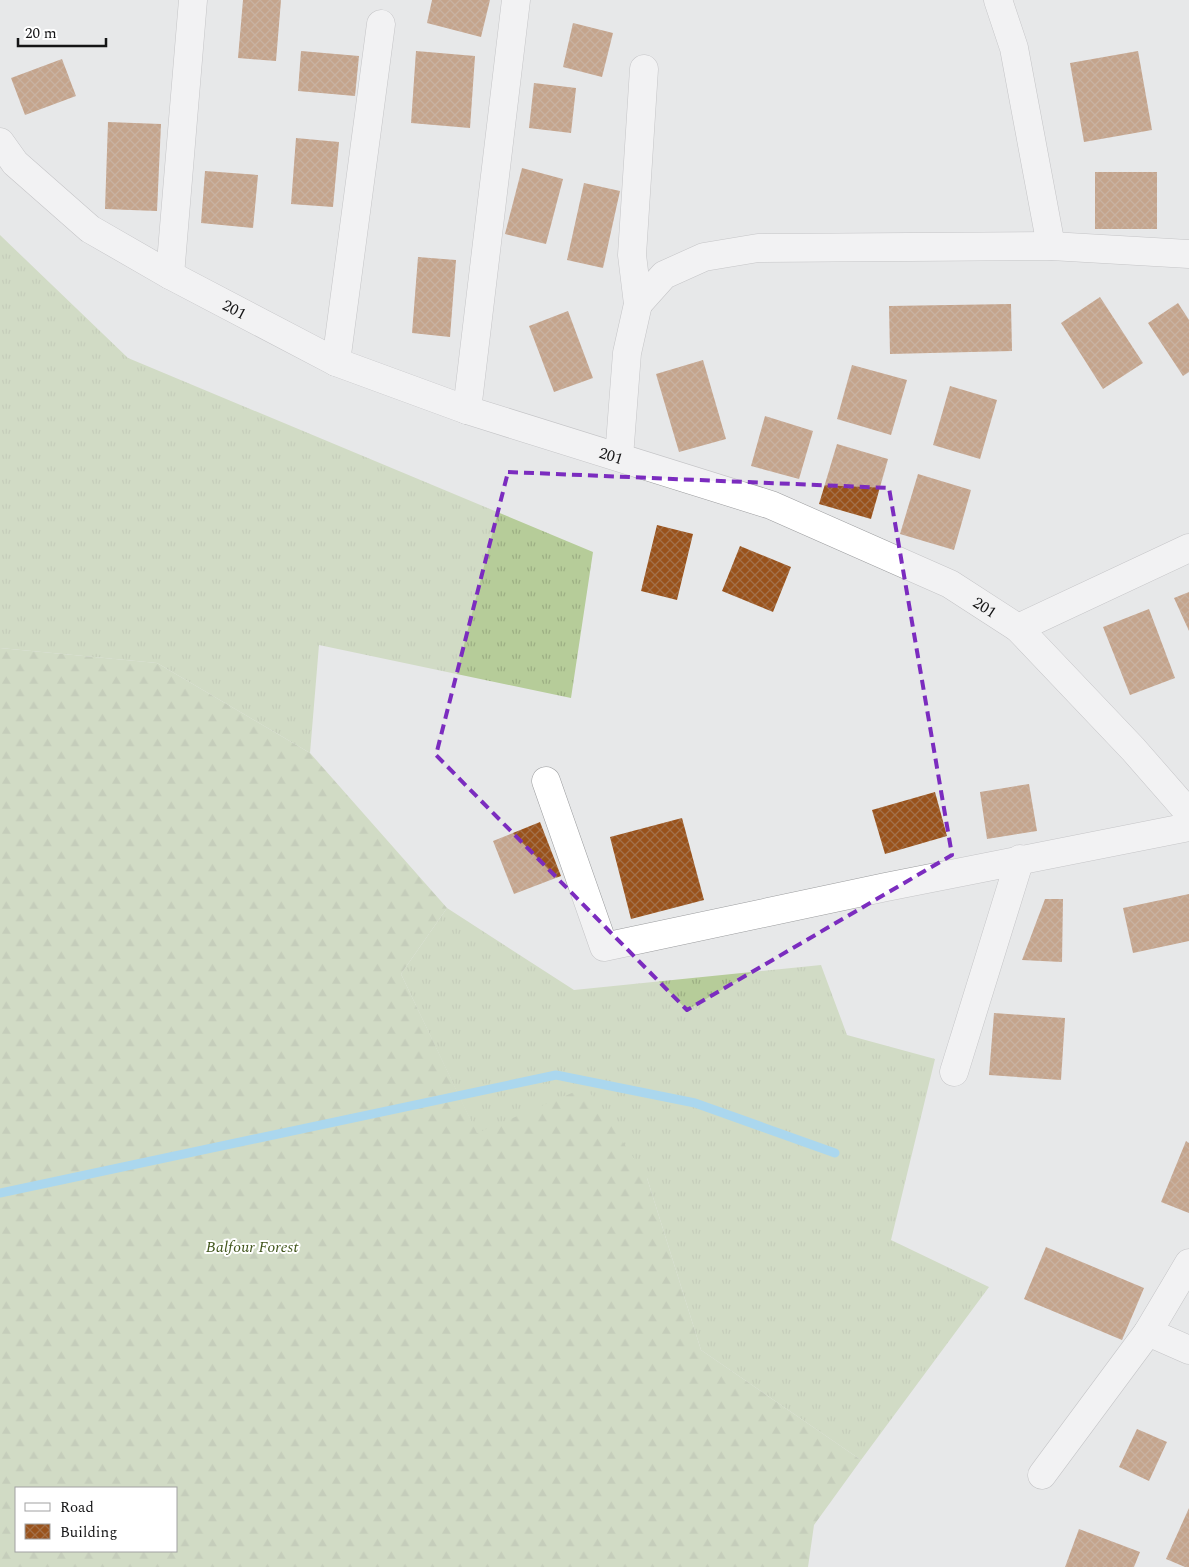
<svg xmlns="http://www.w3.org/2000/svg" width="1189" height="1567" font-family="Spectral,serif">
	<defs>
		<pattern id="grass-tufts" width="24" height="20" patternUnits="userSpaceOnUse" patternTransform="scale(1.25)"><rect width="24" height="20" fill="#b6cc99"/><path d="M3 7l-1-3M5 7V3M7 7l1-3M15 17l-1-3M17 17v-4M19 17l1-3" fill="none" stroke="#9cae83"/></pattern>
		<pattern id="forest-firs" width="22" height="20" patternUnits="userSpaceOnUse" patternTransform="scale(1.25)"><rect width="22" height="20" fill="#b6cc99"/><path d="M5 1l3.5 6h-7zM16 11l3.5 6h-7z" fill="#9cae83"/></pattern>
		<pattern id="building-cross-hatch" width="8" height="8" patternUnits="userSpaceOnUse" patternTransform="scale(1.25)"><rect width="8" height="8" fill="#99521b"/><path d="M0 0l8 8M0 8l8-8" fill="none" stroke="#a3714a"/></pattern>
	</defs>
	<rect width="100%" height="100%" fill="#e7e8e9"/>
	<!-- grass -->
	<g fill="url(#grass-tufts)">
		<path d="M0,235L128,358L593,552L571,698L319,645L310,753L157,663L0,648Z"/>
		<path d="M447,908L574,990L821,965L847,1035L935,1059L891,1240L989,1287L861,1460L701,1350L647,1178L477,1134L401,974Z"/>
	</g>
	<!-- forest -->
	<path fill="url(#forest-firs)" fill-rule="evenodd" d="M0,648L157,663L310,753L447,908L401,974L477,1133L586,1087L647,1178L701,1350L861,1460L814,1525L808,1567H0ZM16,1488H176V1551H16Z"/>
	<g fill="none" stroke-linecap="round" stroke-linejoin="round">
		<!-- stream -->
		<path stroke="#62c4f4" stroke-width="9" d="M0,1193L556,1075L695,1103L835,1153"/>
	</g>
	<!-- building -->
	<g fill="url(#building-cross-hatch)">
		<path d="M243,0H281L276,61L238,58Z"/>
		<path d="M432,0H490L481,37L427,23Z"/>
		<path d="M573,23L613,33L602,77L563,67Z"/>
		<path d="M301,51L359,56L355,96L298,91Z"/>
		<path d="M416,51L475,56L470,128L411,123Z"/>
		<path d="M1138,51L1152,130L1084,142L1070,63Z"/>
		<path d="M62,59L76,96L25,115L11,78Z"/>
		<path d="M534,83L576,88L571,133L529,128Z"/>
		<path d="M108,122L161,124L157,211L105,209Z"/>
		<path d="M296,138L339,142L333,207L291,204Z"/>
		<path d="M522,168L563,179L546,244L505,234Z"/>
		<path d="M205,171L258,175L253,228L201,223Z"/>
		<rect x="1095" y="172" width="62" height="57"/>
		<path d="M584,183L620,191L603,268L567,260Z"/>
		<path d="M418,257L456,260L450,337L412,333Z"/>
		<path d="M1100,297L1143,363L1103,389L1061,323Z"/>
		<path d="M1178,303L1189,320V372L1183,376L1148,323Z"/>
		<path d="M1011,304L1012,351L890,354L889,306Z"/>
		<path d="M568,311L593,378L554,392L529,326Z"/>
		<path d="M703,360L726,439L679,452L656,374Z"/>
		<path d="M852,365L907,380L891,435L837,419Z"/>
		<path d="M950,386L997,400L980,459L933,445Z"/>
		<path d="M765,416L813,431L799,479L751,466Z"/>
		<path d="M837,444L888,459L871,519L819,504Z"/>
		<path d="M918,474L971,490L954,550L900,534Z"/>
		<path d="M657,525L693,534L677,600L641,591Z"/>
		<path d="M740,546L791,567L773,612L722,591Z"/>
		<path d="M1189,592V631L1174,598Z"/>
		<path d="M1149,609L1175,678L1130,695L1103,627Z"/>
		<path d="M1029,784L1037,831L987,839L980,792Z"/>
		<path d="M935,792L947,836L885,854L872,810Z"/>
		<path d="M682,818L704,900L631,919L610,837Z"/>
		<path d="M540,822L561,876L514,894L493,841Z"/>
		<path d="M1189,894V941L1133,953L1123,908Z"/>
		<path d="M1045,899H1063L1062,962L1022,960Z"/>
		<path d="M994,1013L1065,1018L1061,1080L989,1075Z"/>
		<path d="M1186,1141L1189,1143V1213L1161,1202Z"/>
		<path d="M1046,1247L1144,1288L1122,1340L1024,1299Z"/>
		<path d="M1137,1429L1167,1442L1149,1481L1119,1467Z"/>
		<path d="M1189,1508V1567H1185L1166,1559Z"/>
		<path d="M1079,1529L1140,1552L1134,1567H1065Z"/>
	</g>
	<g fill="none" stroke-linecap="round" stroke-linejoin="round">
		<defs>
			<g id="minor">
				<path d="M998,0L1014,48L1051,246"/>
				<path id="s1" d="M0,142L15,163L90,229L170,275L336,362L467,410L771,505L950,584L1018,628L1133,749L1189,813"/>
				<path d="M170,275L193,0"/>
				<path d="M638,304L664,275L704,257L758,248L1051,246L1189,254"/>
				<path d="M336,362L381,24"/>
				<path d="M467,410L516,0"/>
				<path d="M619,457L627,353L638,304L632,255L644,69"/>
				<path d="M1018,628L1189,548"/>
				<path d="M546,781L604,947L886,887L1189,827"/>
				<path d="M954,1072L1020,859"/>
				<path d="M1148,1332L1189,1350"/>
				<path d="M1042,1475L1148,1332L1189,1263"/>
			</g>
		</defs>
		<!-- minor casing -->
		<use href="#minor" stroke="#9b9c9e" stroke-width="29"/>
		<!-- minor -->
		<use href="#minor" stroke="#fff" stroke-width="28"/>
	</g>
	<!-- marked area -->
	<path d="M0 0H1189V1567H0ZM508,472L889,488L952,855L687,1010L436,755Z" fill="#e7e8e9" fill-opacity=".55" fill-rule="evenodd"/>
	<path fill="none" stroke="#7b2cbf" stroke-width="4" stroke-dasharray="10 6" stroke-linejoin="round" d="M508,472L889,488L952,855L687,1010L436,755Z"/>
	<g text-anchor="middle" stroke-width="4" stroke-linejoin="round" paint-order="stroke">
		<!-- street labels -->
		<g font-size="16" fill="#151516" stroke="#fff">
			<text dy="6" stroke="none"><textPath href="#s1" startOffset="291">201</textPath></text>
			<text dy="6" stroke="none"><textPath href="#s1" startOffset="696">201</textPath></text>
			<text dy="6" stroke="none"><textPath href="#s1" startOffset="1101">201</textPath></text>
		</g>
		<!-- park labels -->
		<g font-size="16" font-style="italic" fill="#41561c" stroke="#fff">
			<text x="252" y="1252">Balfour Forest</text>
		</g>
	</g>
	<!-- legend -->
	<rect x="15" y="1487" width="162" height="65" fill="#ffffff" stroke="#a1a1a2"/>
	<rect x="25" y="1503" width="25" height="8" fill="#ffffff" stroke="#a1a1a2"/>
	<text x="60" y="1512" font-size="15" fill="#151516">Road</text>
	<rect x="25" y="1524" width="25" height="15" fill="url(#building-cross-hatch)" stroke="#a1a1a2"/>
	<text x="60" y="1537" font-size="15" fill="#151516">Building</text>
	<!-- scale -->
	<path d="M18 38v8h88v-8" fill="none" stroke="#151516" stroke-width="2.5"/>
	<text x="25" y="38" font-size="15" fill="#151516" stroke="#ffffff" stroke-width="4" paint-order="stroke">20 m</text>
</svg>
